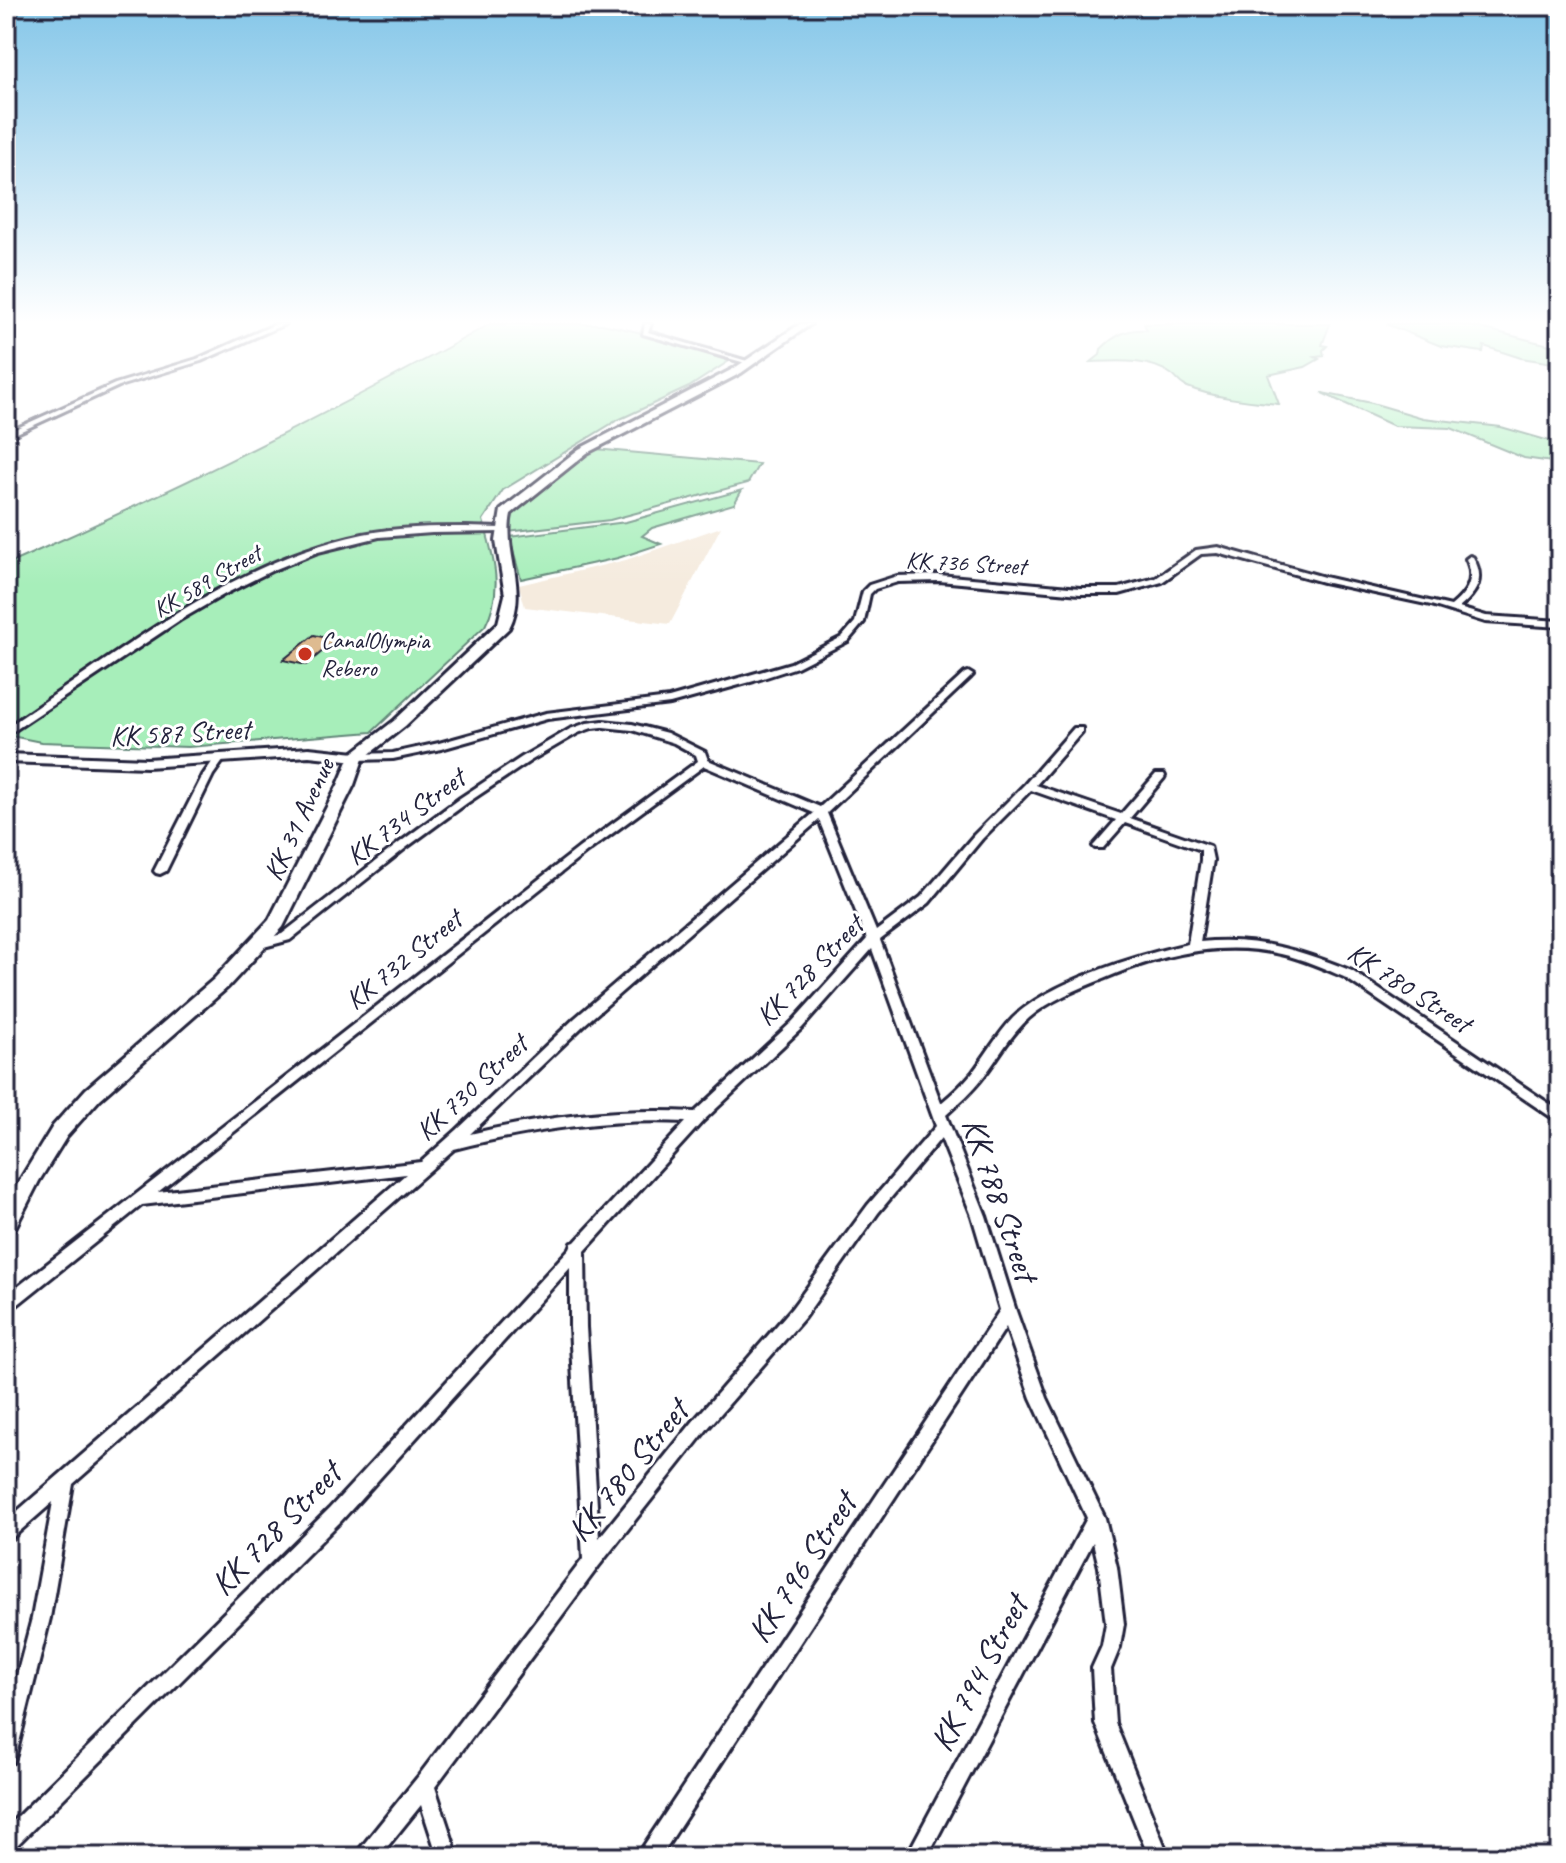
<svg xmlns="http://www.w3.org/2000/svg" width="1566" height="1863" font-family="Caveat,sans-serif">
	<rect width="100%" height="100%" fill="#fff"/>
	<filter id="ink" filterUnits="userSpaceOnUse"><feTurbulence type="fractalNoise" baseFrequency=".0125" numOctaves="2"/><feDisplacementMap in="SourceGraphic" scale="16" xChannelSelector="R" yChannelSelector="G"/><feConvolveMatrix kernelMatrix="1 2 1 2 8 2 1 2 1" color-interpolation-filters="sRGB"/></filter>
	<g filter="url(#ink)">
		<!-- built -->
		<path fill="#f5ebde" d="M721,527L670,624L525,607L519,585L626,560Z"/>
		<!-- green -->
		<g fill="#a7eeba" stroke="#64887a" stroke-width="2">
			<path d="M490,324H602L638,332L729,361L689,387L616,421L503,490L483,520C494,558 504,590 485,626L372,732L188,747L41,742L6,735V565C171,492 333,412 490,324Z"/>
			<path d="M1144,324H1330L1322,345L1327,346L1323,350L1324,356L1315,357L1319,359L1305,367L1268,375L1279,404C1248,401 1214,398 1185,386C1179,383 1177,378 1171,374C1150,358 1115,361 1091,362L1100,355L1101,349C1115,335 1128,328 1147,330Z"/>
			<path d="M1386,324C1409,324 1433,322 1456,324C1492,328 1525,341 1560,347V364L1521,358L1484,346L1483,352L1441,346Z"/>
			<path d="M1322,393L1372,403L1423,418L1501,427L1560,444V463L1524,458L1451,428L1394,426Z"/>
			<path d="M595,449L759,464L748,483L610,520L507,532L514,513Z"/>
			<path d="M742,490L734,504L652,528L642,536L661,544L618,558L521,579L509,537L626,522Z"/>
		</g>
		<!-- building -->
		<path fill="#debb90" stroke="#22223b" stroke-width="2" d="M314,635L336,640L306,665L283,660Z"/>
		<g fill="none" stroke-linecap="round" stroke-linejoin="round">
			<defs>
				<g id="minor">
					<path d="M276,324H285L201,361L119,386L6,438V433L115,384L197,359Z"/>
					<path d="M645,324H651L648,332L754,363L749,364L643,334Z"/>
					<path d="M466,527L501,528L505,530L501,532L432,533L379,537L318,552L271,571L225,594L180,620L6,736V728C116,655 231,561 363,534C397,527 432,527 466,527Z"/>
					<path d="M1218,547L1324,577L1451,606C1467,593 1476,579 1466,559L1470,556L1473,557C1486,579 1477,593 1459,608L1486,616L1560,621V627L1485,622L1431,605L1323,582L1218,553L1201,554L1162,582L1119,594H1080L939,581L898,582L875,589L870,594L864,622L848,641L797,667L754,681L670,704L547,719L441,749L393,759L356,760L351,757L356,754L393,753L439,743L546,713L669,698L791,663L842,637L855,622L863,591L869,585L897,576L939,575L1080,588H1119L1156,578L1196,550Z"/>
					<path d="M968,672L973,675L971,677L827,813L876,931L921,897L974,835L1025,784L1074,728H1082V732L1036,785L1121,814L1156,774H1164L1165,776L1164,778L1130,818L1210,846L1213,860L1200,942C1255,936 1303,951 1352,971L1560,1111V1123L1344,977C1323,968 1303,959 1281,954C1219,940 1160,955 1103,979C1078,989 1050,1000 1029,1018C1010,1035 999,1057 984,1076C973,1091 959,1103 946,1115L986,1216L1016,1311L1047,1398L1105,1518L1117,1567L1124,1624L1120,1647L1111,1669L1115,1723L1169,1857H1149L1095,1723L1092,1668L1102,1646L1106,1624L1099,1567L1093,1542L927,1857H906L1087,1518L1031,1398L1006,1327L660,1857H638L641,1850L1000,1310L972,1216L941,1138L878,1213L804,1318L708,1428L598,1567L435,1787L458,1857H438L421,1805L379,1857H356L359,1850L417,1778L583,1559L570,1327V1268L341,1521L13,1849L6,1852V1828L329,1509L570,1248L572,1243L575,1242L686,1122C607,1118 531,1130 454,1149L73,1484L50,1618L16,1755L13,1762L6,1765V1717L32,1618L53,1502L12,1538L6,1540V1521L406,1174L142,1205L11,1310L6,1311V1296L579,848L698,761L696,755L674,743L632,730L603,727L592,728L578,733L530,761L467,803L407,847L290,940L260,948L256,947L254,944L256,941L282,934L399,843L460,798L522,757L570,729L587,723L603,721L632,724L667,733L705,752L708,760L820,807L965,673ZM704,766L814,813L575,1018L457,1130L421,1162L158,1192L587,852ZM1031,790L1116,820L1095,844L1093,846L1095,848H1103L1125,823L1201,850V860L1188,944C1138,955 1049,982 1013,1018C997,1035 986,1055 972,1073C963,1084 952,1094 941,1103L880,940L929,903L982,839ZM819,820L867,939L792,1022L695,1112C619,1108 545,1116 470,1134L585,1024ZM872,949L936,1126L868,1205L792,1308L696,1418L599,1538L586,1327L585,1251L703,1121L802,1028Z"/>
					<path d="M221,754L226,757L213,775L166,871L160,874L156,873L154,871L203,775L217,755Z"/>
				</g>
				<path id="tertiary" d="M309,748L356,753L363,757L356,761L309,756L147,767L6,762V754L147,759Z"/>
				<path id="secondary" d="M800,324H811L741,373L587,453L511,514C503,553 529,590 509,628L405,726L363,759L354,785L283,927L228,987L100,1099L67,1136L39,1181L14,1230L6,1233V1203L53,1126L86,1089L214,979L269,920L338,785L351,754L395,720L498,623L505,595L496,541L501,510L579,449L733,369Z"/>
			</defs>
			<!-- minor casing -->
			<use href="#minor" stroke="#22223b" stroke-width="6"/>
			<!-- tertiary casing -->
			<use href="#tertiary" stroke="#22223b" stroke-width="6"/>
			<!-- secondary casing -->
			<use href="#secondary" stroke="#22223b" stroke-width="6"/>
			<!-- minor -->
			<use href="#minor" fill="#fff" fill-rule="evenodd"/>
			<!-- tertiary -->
			<use href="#tertiary" fill="#fff" fill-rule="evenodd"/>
			<!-- secondary -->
			<use href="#secondary" fill="#fff" fill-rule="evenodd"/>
		</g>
	</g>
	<!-- sky -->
	<linearGradient id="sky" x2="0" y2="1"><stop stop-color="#84c6e8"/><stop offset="0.55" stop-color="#fff"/><stop offset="1" stop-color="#fff" stop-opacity="0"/></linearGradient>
	<rect width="1566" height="585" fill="url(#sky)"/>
	<!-- markers -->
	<circle fill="#c8321e" stroke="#fff" stroke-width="3" cx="305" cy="654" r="8"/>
	<g text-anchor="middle" stroke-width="6" stroke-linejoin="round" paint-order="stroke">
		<!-- far-street labels -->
		<g font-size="24" fill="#22223b" stroke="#fff">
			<text transform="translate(966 563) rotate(3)" y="8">KK 736 Street</text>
			<text transform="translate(207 581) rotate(-30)" y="8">KK 589 Street</text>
		</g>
		<!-- far-poi labels -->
		<g font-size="24" fill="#22223b" stroke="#fff" text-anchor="start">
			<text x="321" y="648">CanalOlympia<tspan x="321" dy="28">Rebero</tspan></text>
		</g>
		<!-- street labels -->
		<g font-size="28" fill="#22223b" stroke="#fff">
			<text transform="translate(180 732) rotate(-3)" y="10">KK 587 Street</text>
			<text transform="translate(405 816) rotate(-37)" y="10">KK 734 Street</text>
			<text transform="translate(298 819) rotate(-65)" y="10">KK 31 Avenue</text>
			<text transform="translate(403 959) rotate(-39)" y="10">KK 732 Street</text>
			<text transform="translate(809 970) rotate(-46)" y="10">KK 728 Street</text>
			<text transform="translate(1410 987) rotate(33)" y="10">KK 780 Street</text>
			<text transform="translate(471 1087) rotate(-43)" y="10">KK 730 Street</text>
		</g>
		<!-- near-street labels -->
		<g font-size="34" fill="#22223b" stroke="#fff">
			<text transform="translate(1001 1199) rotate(71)" y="12">KK 788 Street</text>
			<text transform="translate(627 1470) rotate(-51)" y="12">KK 780 Street</text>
			<text transform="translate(275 1528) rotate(-46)" y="12">KK 728 Street</text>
			<text transform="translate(801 1567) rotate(-57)" y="12">KK 796 Street</text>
			<text transform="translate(978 1673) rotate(-62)" y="12">KK 794 Street</text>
		</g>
	</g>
	<!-- margin -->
	<rect width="1566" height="1863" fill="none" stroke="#fff" stroke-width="32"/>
	<rect x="16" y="16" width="1534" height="1831" fill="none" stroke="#22223b" stroke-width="3" filter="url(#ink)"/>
</svg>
